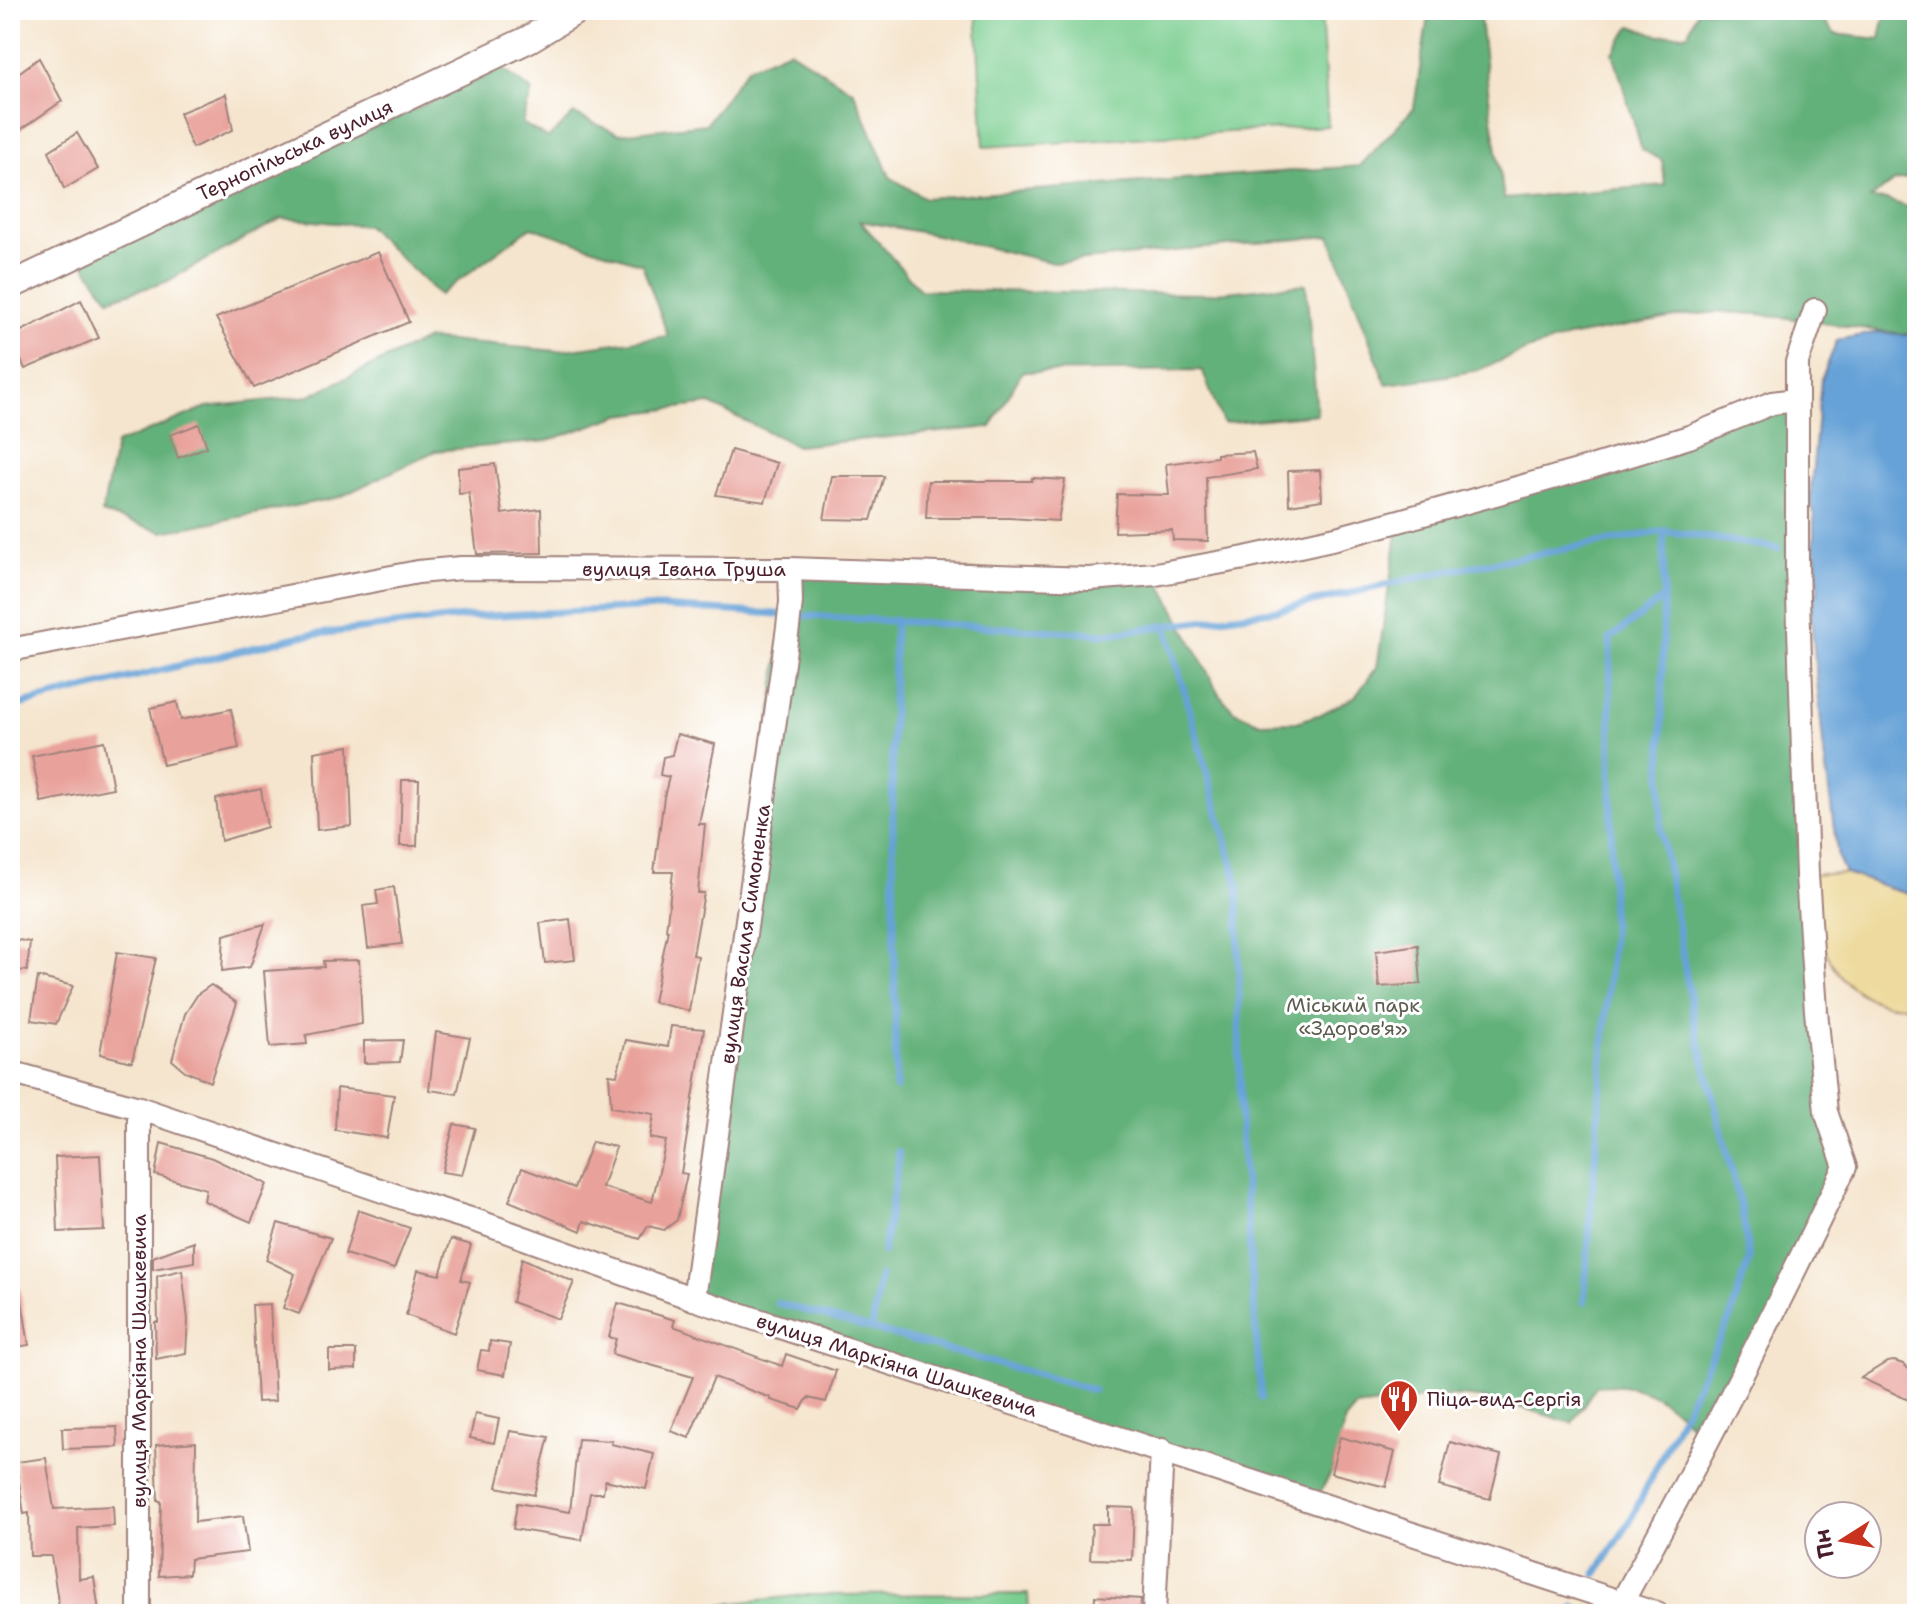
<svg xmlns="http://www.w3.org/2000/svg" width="1927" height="1624" font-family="'Shantell Sans',sans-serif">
	<rect width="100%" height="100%" fill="#fff"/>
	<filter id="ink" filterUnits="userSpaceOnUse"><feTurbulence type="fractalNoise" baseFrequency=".0125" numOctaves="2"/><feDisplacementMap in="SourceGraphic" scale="16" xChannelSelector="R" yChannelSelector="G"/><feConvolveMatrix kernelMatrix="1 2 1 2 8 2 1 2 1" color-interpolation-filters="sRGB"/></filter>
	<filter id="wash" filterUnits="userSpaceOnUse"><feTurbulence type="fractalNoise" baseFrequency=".006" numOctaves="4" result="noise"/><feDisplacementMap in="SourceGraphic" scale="32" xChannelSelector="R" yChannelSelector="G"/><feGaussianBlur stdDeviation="1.8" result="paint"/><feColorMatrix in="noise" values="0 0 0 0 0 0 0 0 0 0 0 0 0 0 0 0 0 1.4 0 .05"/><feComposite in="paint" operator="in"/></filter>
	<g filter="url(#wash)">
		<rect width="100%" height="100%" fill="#f5e5ce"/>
		<!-- green -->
		<g fill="#7ace90" stroke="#62765e" stroke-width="2">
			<path d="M976,10H1321L1328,126L984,147Z"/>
			<path d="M1028,1594L1029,1614H639L804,1595Z"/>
		</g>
		<!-- forest -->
		<g fill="#63b17a" stroke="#566852" stroke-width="2">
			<path d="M1429,10H1479L1489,97L1504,199L1665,185L1662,160L1642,150L1613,53L1631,26L1658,35L1688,34L1698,10H1819L1822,19L1835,34L1880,39L1886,10H1917V177L1894,181L1870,199L1887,200L1917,210V336L1758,314L1722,312L1686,315L1568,337L1527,350L1478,370L1434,378L1386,384L1330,236L1054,263L936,235L860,221L920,290L1206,294L1306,284L1317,414L1223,423L1202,370L1022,372L991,427L797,446L710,404L620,415L547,441L435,451L340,497L163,532L102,513L116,444L207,407L309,396L427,339L557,351L668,336L642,264L531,227L439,295L367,226L282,218L166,282L109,299L81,260L503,69L532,91L522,123L548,138L574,114L619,134L706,124L747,68L789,50L854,92L890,177L925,198L1360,166L1414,108Z"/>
			<path d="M1796,400L1809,899L1845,1167L1708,1443C1673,1407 1651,1380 1596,1386L1572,1423C1535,1412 1495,1397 1456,1396C1423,1396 1389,1403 1356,1407L1345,1420L1331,1473L1315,1501L694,1299L790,569L1156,574L1219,694L1234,711L1260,723L1296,722L1321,714L1355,697L1377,667L1399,521Z"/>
		</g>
		<!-- sand -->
		<path fill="#eeda9e" stroke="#9c7c64" stroke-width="2" d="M1845,873L1917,897V1003C1899,1008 1886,1005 1869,998C1821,976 1817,921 1807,875Z"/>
		<!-- water -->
		<path fill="#66a2d7" stroke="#586081" stroke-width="2" d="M1879,332L1917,336V897L1845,873L1838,858L1824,754L1809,596L1818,592L1816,557L1807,553V547L1814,545V514L1810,499L1821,381L1837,340Z"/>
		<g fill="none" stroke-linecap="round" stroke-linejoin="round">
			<!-- stream -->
			<g stroke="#66a2d7" stroke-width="7">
				<path d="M895,620L892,751L896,1088"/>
				<path d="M1166,626L1238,884L1240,1118L1261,1398"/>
				<path d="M10,707L301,636L463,617L661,607L1107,634L1278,610L1446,571L1664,531L1778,548"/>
				<path d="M883,1253L899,1159L898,1152"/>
				<path d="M1584,1302L1612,936L1610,639L1663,598"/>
				<path d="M777,1303L1093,1390"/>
				<path d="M872,1328L880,1276"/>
				<path d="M1596,1574L1629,1523L1730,1318L1749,1259L1742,1212L1694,1021L1661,830L1664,531"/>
				<path d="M1573,1614L1575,1607"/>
			</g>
		</g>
		<g id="blocks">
			<!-- building -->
			<g fill="#e9a29b">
				<path d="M39,58L62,101L10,137V79Z"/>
				<path d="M226,94L233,130L192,148L179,113Z"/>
				<path d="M77,133L98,169L64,189L49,151Z"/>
				<path d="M378,252L409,322L254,388L216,318Z"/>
				<path d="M81,300L99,338L25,369L10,337Z"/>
				<path d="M199,424L207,447L178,458L170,435Z"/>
				<path d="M731,450L777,463L765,502L716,495Z"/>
				<path d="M1253,452L1257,469L1206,477L1208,541L1173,540L1172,530L1115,532L1117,494L1169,495L1166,464L1217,457V454Z"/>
				<path d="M495,464L502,514L541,509L542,553L477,554L469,493L459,494L458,468Z"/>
				<path d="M1320,470L1322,500L1289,505L1288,471Z"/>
				<path d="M832,476H884L871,520L824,519Z"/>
				<path d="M1032,478L1065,480L1058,521L1009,518H926L928,481H1032Z"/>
				<path d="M177,702L181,720L231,709L239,748L163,765L150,708Z"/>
				<path d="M677,734L715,744L699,824H705L698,893H704L693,955L698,956L689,1011L653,1002L668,930H666L673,872H654L664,797L669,777L660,775L663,757L672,755Z"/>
				<path d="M104,741L113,788L41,802L32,756Z"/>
				<path d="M349,746L352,826L317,830L314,752Z"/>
				<path d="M402,780H419L417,846H400Z"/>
				<path d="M261,789L267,827L221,841L216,799Z"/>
				<path d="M394,887L402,944L368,948L363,906L378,904L376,890Z"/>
				<path d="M570,919L575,960L545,963L540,923Z"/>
				<path d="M265,924L250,967L222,971L224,935Z"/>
				<path d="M13,939L30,942L27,971L10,969Z"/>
				<path d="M1418,945L1421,984L1379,987L1376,951Z"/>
				<path d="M117,952L156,958L132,1062L100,1054Z"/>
				<path d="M359,960L362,1024L306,1035L307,1044L270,1047L264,971L324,967L323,961Z"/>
				<path d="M38,977L73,986L56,1024L31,1020Z"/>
				<path d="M211,985L237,1003L210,1082L185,1071L172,1060L185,1014L198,994Z"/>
				<path d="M671,1026L704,1029L681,1173L687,1174L677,1220L664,1230L648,1226L640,1239L584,1221L581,1231L509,1201L522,1168L574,1188L592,1142L616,1147L602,1187L652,1202L666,1141L650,1138L654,1114L611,1107L609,1074L617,1075L626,1040L668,1047Z"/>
				<path d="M436,1032L470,1038L457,1094L429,1090Z"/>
				<path d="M403,1040L400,1062L364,1063V1041Z"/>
				<path d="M337,1088L394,1095L387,1138L335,1130Z"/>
				<path d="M454,1124L475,1128L462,1175L442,1172Z"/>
				<path d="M161,1143L212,1158L267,1184L251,1222L204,1201L206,1189L155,1175Z"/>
				<path d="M100,1155L104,1230L58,1232L55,1157Z"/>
				<path d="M358,1210L410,1228L394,1269L345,1254Z"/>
				<path d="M278,1223L331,1238L299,1314L283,1308L295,1274L266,1260Z"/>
				<path d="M451,1239L471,1245L461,1280L470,1282L454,1333L406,1315L418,1270L440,1275Z"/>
				<path d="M194,1242V1262L153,1269V1257Z"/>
				<path d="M522,1258L574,1282L558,1319L512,1302Z"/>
				<path d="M182,1270L188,1320L186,1353L156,1359L155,1322H158L157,1276Z"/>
				<path d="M10,1288H20L29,1345L10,1348Z"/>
				<path d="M618,1303L675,1320L673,1326L782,1366L786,1354L836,1371L826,1402L808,1398L801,1409L771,1400V1398L714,1377L689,1438L671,1431L693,1377L612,1354L616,1339L609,1337Z"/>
				<path d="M270,1304L275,1401L257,1402L252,1305Z"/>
				<path d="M490,1341L510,1344L505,1375L477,1370L481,1350L489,1351Z"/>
				<path d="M329,1350H356V1369L329,1370Z"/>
				<path d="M1894,1361L1903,1364L1910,1370L1913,1378L1915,1403L1861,1378L1887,1362Z"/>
				<path d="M475,1414L499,1419L494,1443L470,1438Z"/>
				<path d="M117,1427L118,1447L63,1449L62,1428Z"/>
				<path d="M510,1431L549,1437L534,1495L497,1487Z"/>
				<path d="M1340,1437L1395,1452L1386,1487L1331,1473Z"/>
				<path d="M578,1439L612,1441L611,1444L654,1454L646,1489L605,1480L603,1493H590L582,1540L513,1529L517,1503L570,1512Z"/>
				<path d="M196,1442L195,1522L243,1516L248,1552L190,1559L189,1574L159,1576L161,1501H158L156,1445Z"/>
				<path d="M1450,1442L1501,1455L1490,1499L1439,1486Z"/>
				<path d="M46,1458L54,1509L113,1506L114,1526L78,1528L79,1579L94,1577L99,1611L79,1614H60L51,1556H30L29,1513L24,1514L16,1462Z"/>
				<path d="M1108,1507L1134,1508L1132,1560L1090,1559L1092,1524H1108Z"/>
				<path d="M1095,1596L1141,1599L1140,1614H1094Z"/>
			</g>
		</g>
	</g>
	<g filter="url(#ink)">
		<use href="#blocks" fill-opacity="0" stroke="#a0827c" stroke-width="2"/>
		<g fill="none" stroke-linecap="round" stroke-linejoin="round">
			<defs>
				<g id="minor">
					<path d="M10,650L418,572L461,568L790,569L1089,579L1156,574L1245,558L1336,538L1399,521L1588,468L1689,437L1772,403L1796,400"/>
					<path d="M10,1072L139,1108L415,1202L480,1222L694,1299L1657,1614"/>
					<path d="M694,1299L788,627L791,602L790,569"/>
					<path d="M1622,1602C1700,1459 1774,1314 1845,1167L1826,1112L1816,1011L1807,875L1797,566V362L1815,310"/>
					<path d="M139,1614V1108"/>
					<path d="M1154,1614L1162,1450"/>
				</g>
				<path id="tertiary" d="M10,286L529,39L577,10"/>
			</defs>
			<!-- minor casing -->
			<use href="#minor" stroke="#a0827c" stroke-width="26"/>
			<!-- tertiary casing -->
			<use href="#tertiary" stroke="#a0827c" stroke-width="30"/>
			<!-- minor -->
			<use href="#minor" stroke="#fff" stroke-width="22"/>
			<!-- tertiary -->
			<use href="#tertiary" stroke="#fff" stroke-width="26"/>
		</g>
	</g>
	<!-- icons -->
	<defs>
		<symbol id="restaurant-pin" viewBox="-11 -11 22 30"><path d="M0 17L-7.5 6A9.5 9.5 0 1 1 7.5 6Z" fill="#c8321e" stroke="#fff"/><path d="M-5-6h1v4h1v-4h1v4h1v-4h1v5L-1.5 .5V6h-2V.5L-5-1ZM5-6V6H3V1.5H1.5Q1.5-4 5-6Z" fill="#fff"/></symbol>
	</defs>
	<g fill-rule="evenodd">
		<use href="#restaurant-pin" x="1377" y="1377" width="44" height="60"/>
	</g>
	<g text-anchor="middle" stroke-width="6" stroke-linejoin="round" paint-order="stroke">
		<!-- street labels -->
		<g font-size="20" fill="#4a1f2b" stroke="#fff">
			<text transform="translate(295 150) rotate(-25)" y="7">Тернопільська вулиця</text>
			<text x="684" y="576">вулиця Івана Труша</text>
			<text transform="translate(745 934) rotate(-82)" y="7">вулиця Василя Симоненка</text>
			<text transform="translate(139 1361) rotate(-90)" y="7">вулиця Маркіяна Шашкевича</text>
			<text transform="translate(897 1365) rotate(18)" y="7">вулиця Маркіяна Шашкевича</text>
		</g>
		<!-- park labels -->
		<g font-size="20" fill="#5b5c4e" stroke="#fff">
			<text x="1353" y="1012">Міський парк<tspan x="1353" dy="23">«Здоров'я»</tspan></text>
		</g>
		<!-- poi labels -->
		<g font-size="20" fill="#4a1f2b" stroke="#fff" text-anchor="start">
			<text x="1427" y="1406">Піца-вид-Сергія</text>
		</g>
	</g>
	<!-- margin -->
	<rect width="1927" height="1624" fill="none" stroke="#fff" stroke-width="40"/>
	<!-- north arrow -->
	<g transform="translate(1843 1540) rotate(259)"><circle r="38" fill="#ffffff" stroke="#b7a5aa" stroke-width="2"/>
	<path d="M0-6L14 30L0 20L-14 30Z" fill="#c8321e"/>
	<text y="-12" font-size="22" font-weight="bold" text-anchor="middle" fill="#4a1f2b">Пн</text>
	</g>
</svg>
